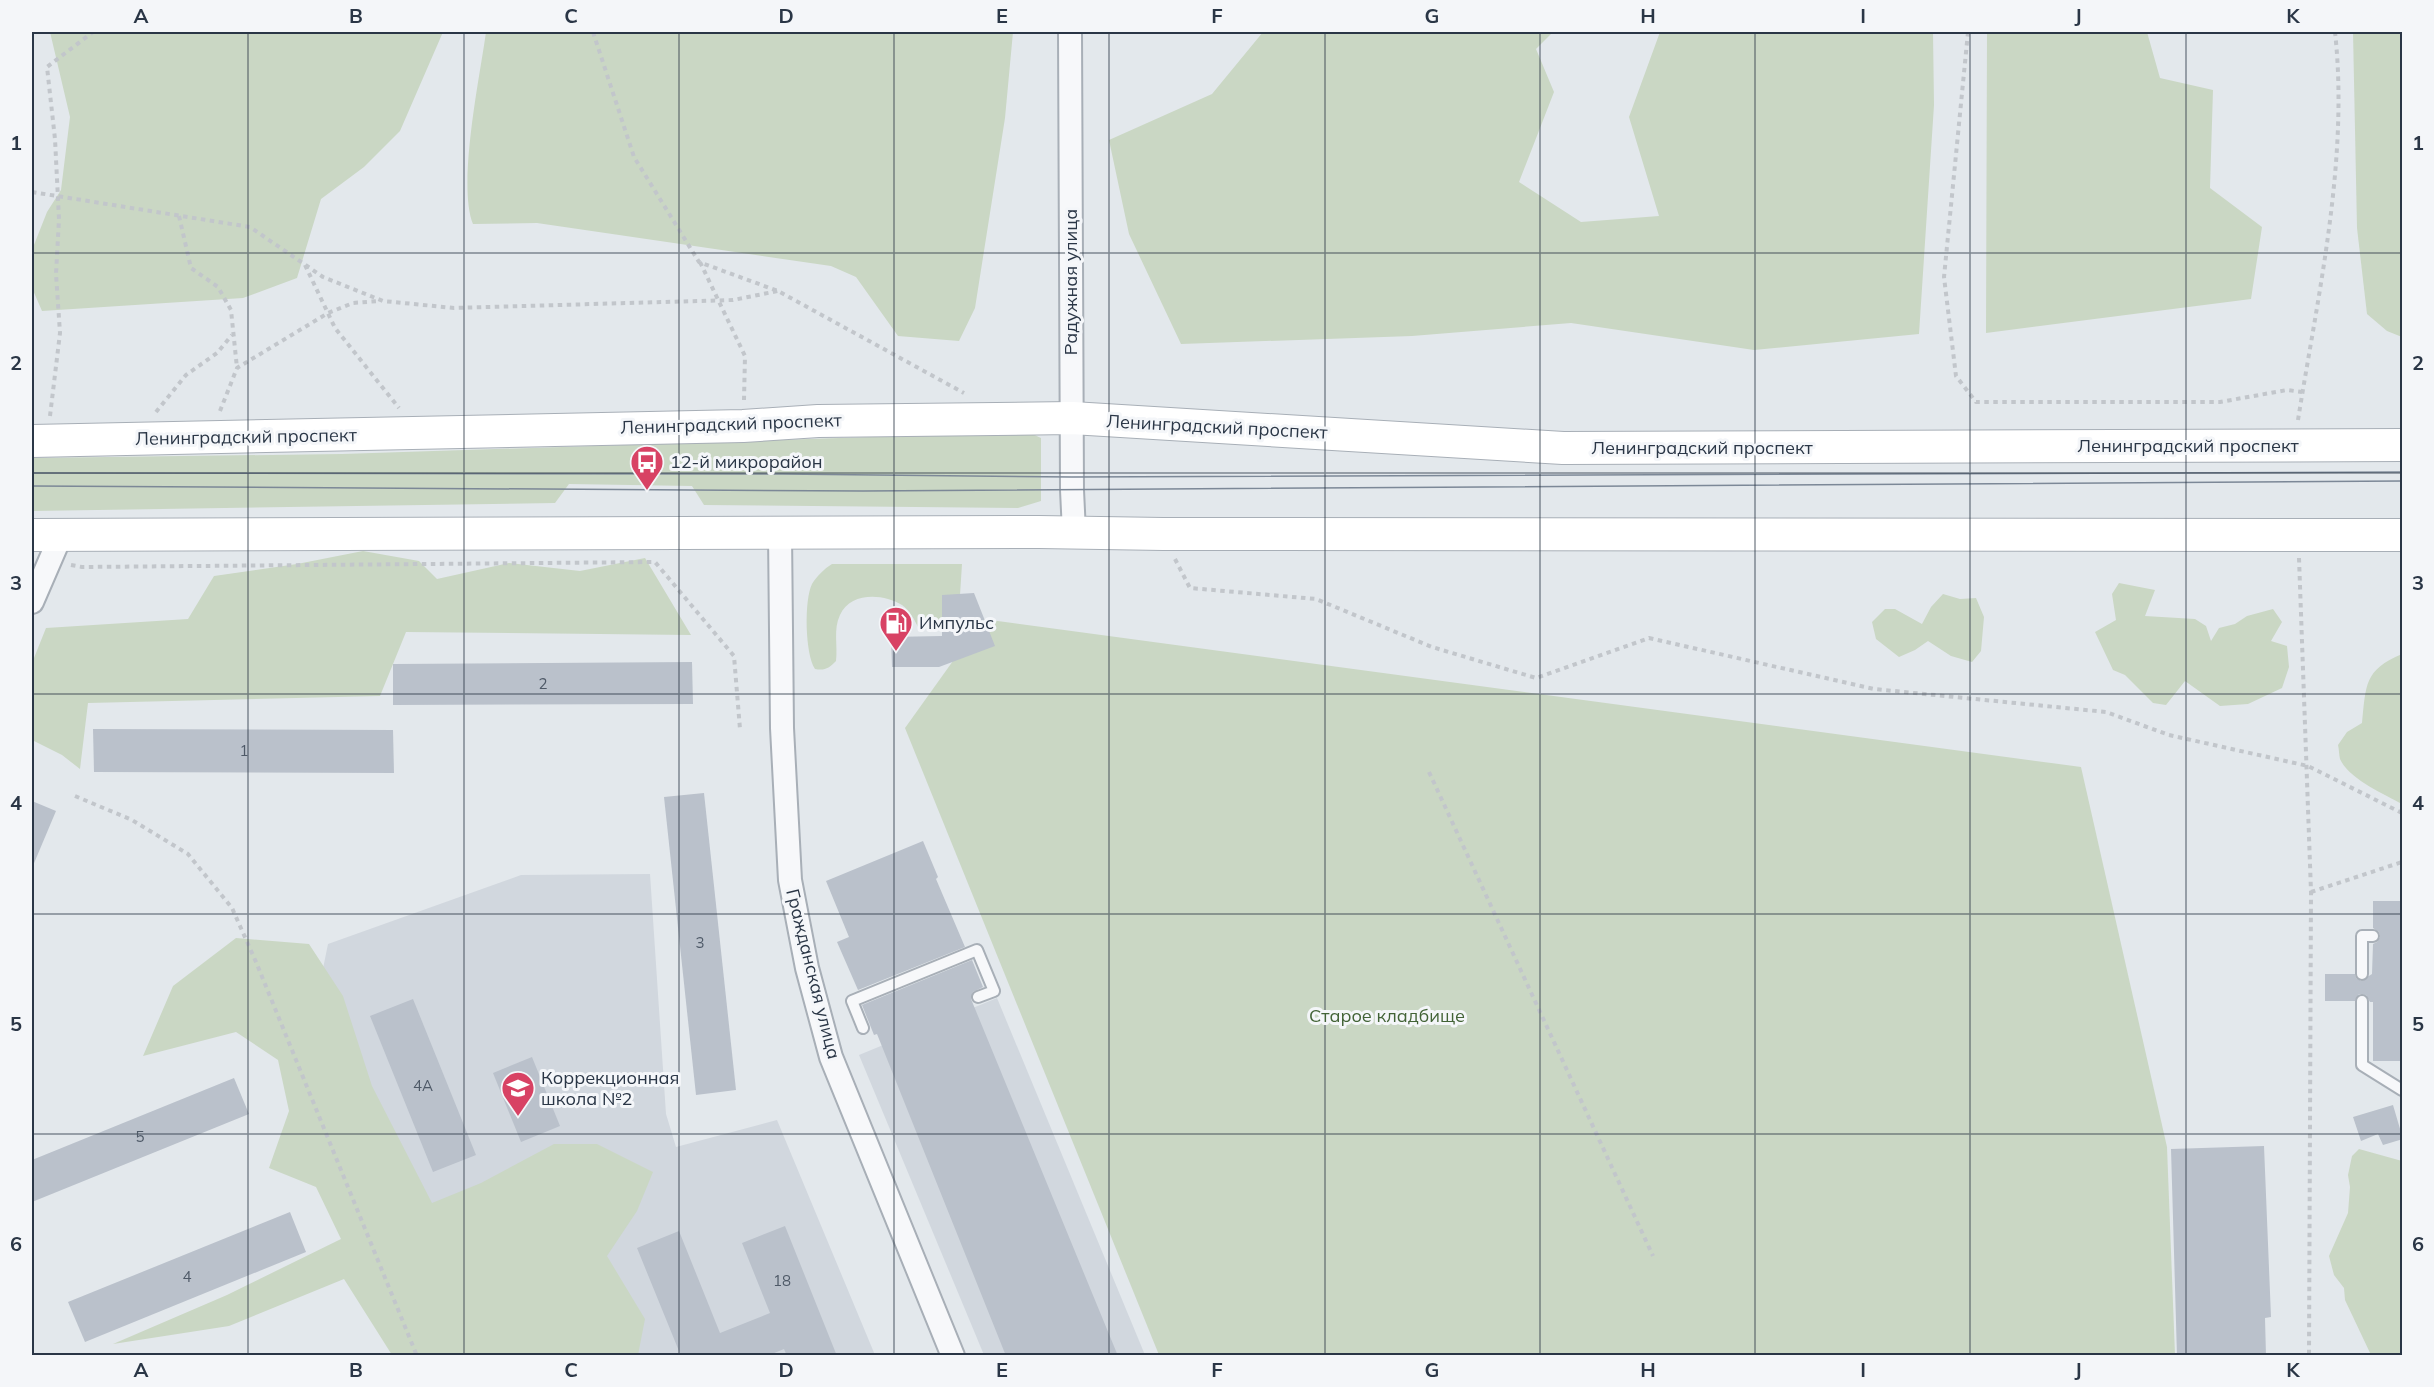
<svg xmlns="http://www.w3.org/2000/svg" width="2434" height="1387" font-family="Mulish,sans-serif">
	<rect width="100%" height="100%" fill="#e3e8ec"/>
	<!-- built -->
	<g fill="#d1d7de">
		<path d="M650,874L666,1114L676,1147L777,1120L875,1355H468L318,993L328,944L521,875Z"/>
		<path d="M997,998L1145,1355H984L859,1055Z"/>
	</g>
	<!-- green -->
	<g fill="#cad7c4">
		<path d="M50,32H443L400,131L364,167L321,199L297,278L243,298L42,311L32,288V250L47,212L61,190L70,117Z"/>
		<path d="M486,32H1013L1005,118L975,308L959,341L898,336L856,277L831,266L537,223L473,224C457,185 480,76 486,32Z"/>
		<path d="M1263,32H1553L1536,49L1554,92L1519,182L1581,222L1659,216L1629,117L1660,32H1933L1934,105L1919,334L1754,350L1571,323L1412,336L1181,344L1129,234L1109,140L1212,94Z"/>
		<path d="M1987,32H2147L2160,78L2213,90L2210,188L2262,227L2251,299L1986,333Z"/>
		<path d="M2353,32H2402V337L2387,331L2367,314L2357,228Z"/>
		<path d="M1028,432L1041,438V501L1018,508L704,505L692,486L569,484L555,503L32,511V458L342,454Z"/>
		<path d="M363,551L419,561L437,579L509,563L580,571L645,558L691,635L406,632L380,696L88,703L80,769L62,755L32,740V663L46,628L188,619L214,576L297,564Z"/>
		<path d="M832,564H962L958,626L918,627C914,619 910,611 902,605C883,593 850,592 840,615C833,629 838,646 836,661C829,668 825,671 815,669C805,654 804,600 812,584C817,576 824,569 832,564Z"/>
		<path d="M2119,583L2155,590L2145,616L2195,619L2206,626L2211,641L2219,628L2235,624L2247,616L2273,609L2282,622L2271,641L2287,646L2289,667L2282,688L2248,704L2220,706L2185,681L2166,705L2153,703L2125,675L2113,670L2095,632L2116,620L2112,594Z"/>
		<path d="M1943,594L1960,599L1976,598L1984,617L1981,651L1972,662L1951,656L1928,641L1915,650L1899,657L1876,639L1872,622L1885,609H1895L1922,624L1931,607Z"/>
		<path d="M983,619L2081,767L2167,1147L2175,1355H1159L905,728Z"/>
		<path d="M2402,654V804C2384,794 2349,779 2340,759C2339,755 2339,749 2338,745L2347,732L2362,723C2366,685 2364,670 2402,654Z"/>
		<path d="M236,938L309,944L343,996L372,1086L432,1203L481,1183L554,1144H597L653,1172L637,1211L607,1256L645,1319L638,1355H392L344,1279L229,1326L113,1344L227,1295L341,1239L316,1187L269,1168L289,1111L278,1060L236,1032L143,1056L173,986Z"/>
		<path d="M2359,1149L2402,1161V1355H2371L2345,1300L2344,1288L2334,1275L2329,1256L2348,1213L2350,1187L2348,1175L2352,1156Z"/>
	</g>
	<!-- building -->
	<g fill="#bac1cb">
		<path d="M974,593L995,646L939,667H892L891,637L942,636V595Z"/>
		<path d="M692,662L693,704L393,705V664Z"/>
		<path d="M93,729L393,730L394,773L94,772Z"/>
		<path d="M704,793L736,1090L696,1095L664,797Z"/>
		<path d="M32,801L56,811L32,868Z"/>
		<path d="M923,841L938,877L936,879L965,947L858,990L837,942L849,937L826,881Z"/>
		<path d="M2373,901H2403L2401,1061H2373V1002H2370L2366,995L2359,994L2355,1001H2325V974H2355L2356,978L2361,981L2372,974L2373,944L2377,942L2380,937L2379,932L2373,928Z"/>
		<path d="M972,960L983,987L973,992L971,999L1118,1356H1006L877,1034L874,1035L862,1005Z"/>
		<path d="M413,999L476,1155L433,1172L370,1016Z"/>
		<path d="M532,1057L560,1126L521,1142L493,1073Z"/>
		<path d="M234,1078L249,1114L32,1202V1160Z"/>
		<path d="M2393,1105L2403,1139L2383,1145L2378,1134L2361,1141L2353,1117Z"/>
		<path d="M2264,1146L2271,1317L2265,1318L2266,1356H2177L2171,1149Z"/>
		<path d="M290,1212L306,1252L85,1342L68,1302Z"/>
		<path d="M785,1226L837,1356H787L784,1349L767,1356H681L637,1248L679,1231L720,1333L770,1313L742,1243Z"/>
	</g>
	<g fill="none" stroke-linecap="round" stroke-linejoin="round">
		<defs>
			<g id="service">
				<path d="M2362,974V936H2373"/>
				<path d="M2362,1001V1065L2402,1090"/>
				<path d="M863,1028L852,1001L977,950L994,991L978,997"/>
			</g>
			<g id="minor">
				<path d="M1070,32L1072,490L1074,532"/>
				<path d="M780,533L782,728L790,880L807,968L831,1057L953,1356"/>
				<path d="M32,602L61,535"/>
			</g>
			<g id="secondary">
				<path d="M32,441L743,426L818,421L1072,418L1563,448L2402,445"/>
				<path d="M32,535L1039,532L1163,534L2402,535"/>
			</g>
		</defs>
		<!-- service casing -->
		<use href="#service" stroke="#a8afb7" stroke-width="14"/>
		<!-- minor casing -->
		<use href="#minor" stroke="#a8afb7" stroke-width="26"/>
		<!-- secondary casing -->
		<use href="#secondary" stroke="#a8afb7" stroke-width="34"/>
		<!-- path -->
		<g stroke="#c2c6cb" stroke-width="4" stroke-dasharray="4.5 4.5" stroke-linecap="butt">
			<path d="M593,32L634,157L699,262L778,291L964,393"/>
			<path d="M1968,32L1944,277L1956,376L1976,402H2220L2287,390L2302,392"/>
			<path d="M32,192L250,227L323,277L383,301L454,308L733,300L778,291"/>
			<path d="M179,216L191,268L218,287L231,310L237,368"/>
			<path d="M700,262L745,356L744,400"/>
			<path d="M305,265L335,328L399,408"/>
			<path d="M220,411L237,368L328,313L353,303L379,301"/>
			<path d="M156,412L186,375L217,353L232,335"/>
			<path d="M50,416L60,333L56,274L59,219L55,139L47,67L93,32"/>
			<path d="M2298,420C2318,294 2349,160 2335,32"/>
			<path d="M2299,558L2311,892L2309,1356"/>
			<path d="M1175,559L1190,588L1316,599L1432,647L1536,678L1649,638L1874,689L2106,712L2169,735L2308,766L2402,813"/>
			<path d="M71,565L82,567L655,562L734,656L740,729"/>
			<path d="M1429,772L1653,1256"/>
			<path d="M75,796L132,820L188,854L232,908L256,962L417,1356"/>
			<path d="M2311,892L2402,862"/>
		</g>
		<!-- service -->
		<use href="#service" stroke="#f7f8fa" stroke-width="10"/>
		<!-- minor -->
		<use href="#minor" stroke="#f7f8fa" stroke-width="22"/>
		<!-- secondary -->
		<use href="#secondary" stroke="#fff" stroke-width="32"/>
		<!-- tram -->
		<g stroke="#7c8897" stroke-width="1.5">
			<path d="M32,473L782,474L1072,477L2402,472"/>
			<path d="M32,486L863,491L2402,481"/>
		</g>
	</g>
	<!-- grid -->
	<path fill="none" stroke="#2a3646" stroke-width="1.5" stroke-opacity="0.55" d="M248,32V1356M464,32V1356M679,32V1356M894,32V1356M1109,32V1356M1325,32V1356M1540,32V1356M1755,32V1356M1970,32V1356M2186,32V1356M32,253H2402M32,473H2402M32,694H2402M32,914H2402M32,1134H2402"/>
	<!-- icons -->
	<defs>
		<symbol id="bus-pin" viewBox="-11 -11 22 30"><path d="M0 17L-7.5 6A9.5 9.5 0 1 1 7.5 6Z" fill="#d84264" stroke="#f4f6f9"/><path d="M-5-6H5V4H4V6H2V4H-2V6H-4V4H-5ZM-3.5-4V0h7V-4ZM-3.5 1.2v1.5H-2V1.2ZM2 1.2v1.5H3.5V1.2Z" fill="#fff"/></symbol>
		<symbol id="fuel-pin" viewBox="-11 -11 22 30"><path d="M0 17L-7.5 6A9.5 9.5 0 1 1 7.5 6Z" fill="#d84264" stroke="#f4f6f9"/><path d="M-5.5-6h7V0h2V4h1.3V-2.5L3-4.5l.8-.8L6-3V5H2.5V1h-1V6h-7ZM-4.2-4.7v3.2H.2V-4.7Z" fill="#fff"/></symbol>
		<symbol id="school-pin" viewBox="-11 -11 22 30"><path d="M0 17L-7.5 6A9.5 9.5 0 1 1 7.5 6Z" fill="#d84264" stroke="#f4f6f9"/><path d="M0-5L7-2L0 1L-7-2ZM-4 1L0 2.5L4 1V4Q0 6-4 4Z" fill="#fff"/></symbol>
	</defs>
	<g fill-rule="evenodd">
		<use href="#bus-pin" x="628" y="443" width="38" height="52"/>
		<use href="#fuel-pin" x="877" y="604" width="38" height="52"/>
		<use href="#school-pin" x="499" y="1069" width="38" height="52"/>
	</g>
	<g text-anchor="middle" stroke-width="6" stroke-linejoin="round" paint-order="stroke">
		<!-- number labels -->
		<g font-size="15" fill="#4e5967">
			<text x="543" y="689">2</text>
			<text x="244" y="756">1</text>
			<text x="700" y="948">3</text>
			<text x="423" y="1091">4А</text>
			<text x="140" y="1142">5</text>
			<text x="187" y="1282">4</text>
			<text x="782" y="1286">18</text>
		</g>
		<!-- street labels -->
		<g font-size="18" fill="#2a3646" stroke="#f4f6f9">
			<text transform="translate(1071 282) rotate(-90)" y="6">Радужная улица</text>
			<text transform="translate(731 424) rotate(-2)" y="6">Ленинградский проспект</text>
			<text transform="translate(1217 427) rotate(3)" y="6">Ленинградский проспект</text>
			<text transform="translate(246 437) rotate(-1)" y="6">Ленинградский проспект</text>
			<text x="2188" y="452">Ленинградский проспект</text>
			<text x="1702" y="454">Ленинградский проспект</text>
			<text transform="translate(813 974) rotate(76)" y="6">Гражданская улица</text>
		</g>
		<!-- poi labels -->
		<g font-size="18" fill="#2a3646" stroke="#f4f6f9" text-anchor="start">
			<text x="670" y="468">12-й микрорайон</text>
			<text x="919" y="629">Импульс</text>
			<text x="541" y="1084">Коррекционная<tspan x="541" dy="21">школа №2</tspan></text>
		</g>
		<!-- park labels -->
		<g font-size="18" fill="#426336" stroke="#f4f6f9">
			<text x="1387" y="1022">Старое кладбище</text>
		</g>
	</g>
	<!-- border -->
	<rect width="2434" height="1387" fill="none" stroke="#f4f6f9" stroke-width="66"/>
	<rect x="33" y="33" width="2368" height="1321" fill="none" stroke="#2a3646" stroke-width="2"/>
	<g font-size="20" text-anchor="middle" font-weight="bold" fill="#2a3646">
		<text x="141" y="23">A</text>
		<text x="356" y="23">B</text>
		<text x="571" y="23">C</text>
		<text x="786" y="23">D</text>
		<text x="1002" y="23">E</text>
		<text x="1217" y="23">F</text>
		<text x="1432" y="23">G</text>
		<text x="1648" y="23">H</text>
		<text x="1863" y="23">I</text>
		<text x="2078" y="23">J</text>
		<text x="2293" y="23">K</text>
		<text x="16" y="150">1</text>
		<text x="2418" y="150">1</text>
		<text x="16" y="370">2</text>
		<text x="2418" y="370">2</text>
		<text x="16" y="590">3</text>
		<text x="2418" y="590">3</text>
		<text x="16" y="810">4</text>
		<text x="2418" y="810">4</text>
		<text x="16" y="1031">5</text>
		<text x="2418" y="1031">5</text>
		<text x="16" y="1251">6</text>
		<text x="2418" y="1251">6</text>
		<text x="141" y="1377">A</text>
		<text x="356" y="1377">B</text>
		<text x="571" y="1377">C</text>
		<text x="786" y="1377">D</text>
		<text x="1002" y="1377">E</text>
		<text x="1217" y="1377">F</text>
		<text x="1432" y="1377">G</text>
		<text x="1648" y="1377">H</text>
		<text x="1863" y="1377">I</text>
		<text x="2078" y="1377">J</text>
		<text x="2293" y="1377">K</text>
	</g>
</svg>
